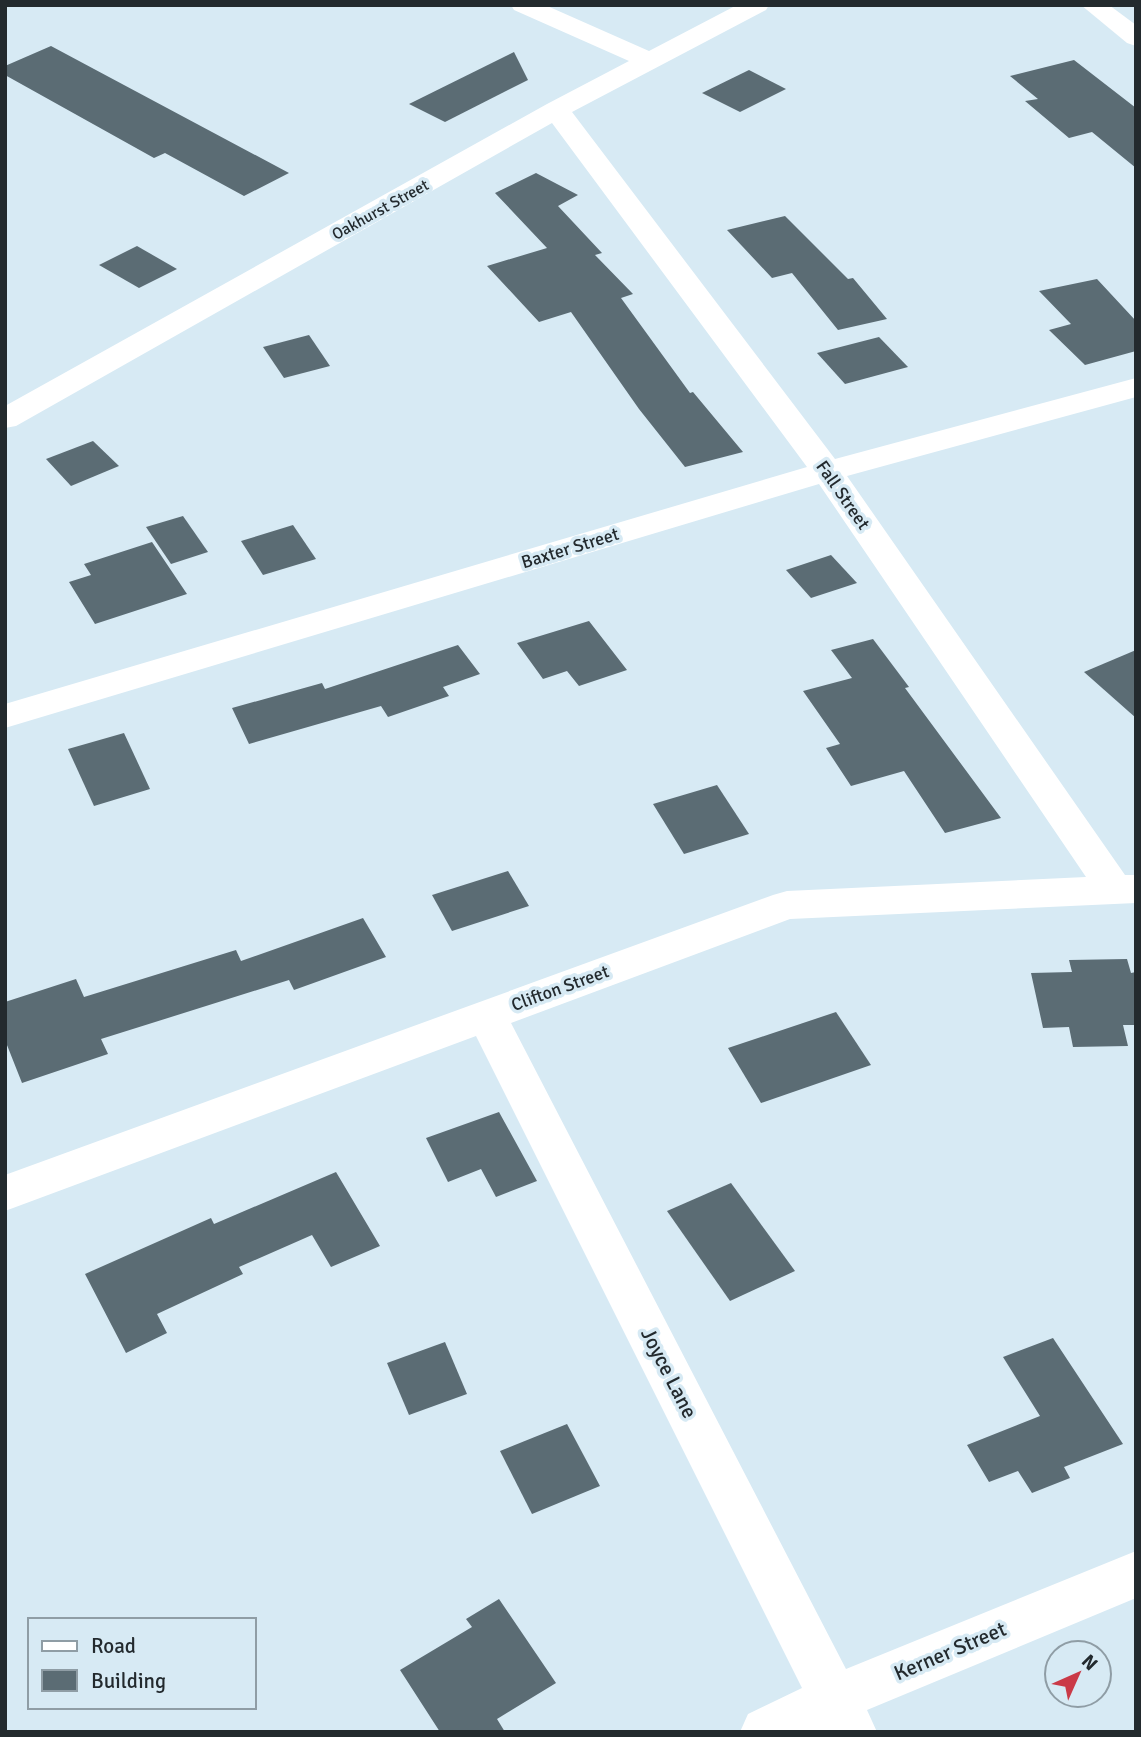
<svg xmlns="http://www.w3.org/2000/svg" width="1141" height="1737" font-family="Signika,sans-serif">
	<rect width="100%" height="100%" fill="#d7eaf4"/>
	<!-- building -->
	<g fill="#5b6c74">
		<path d="M51,46L94,69L289,173L244,196L165,153L154,158L5,75V66Z"/>
		<path d="M514,52L528,80L445,122L409,104Z"/>
		<path d="M1074,60L1136,108V168L1092,132L1069,138L1025,101L1038,99L1010,76Z"/>
		<path d="M749,70L786,89L740,112L702,93Z"/>
		<path d="M536,173L578,195L558,206L602,253L595,255L633,294L621,298L690,393L693,392L743,452L685,467L639,409L571,312L539,322L487,266L547,248L495,193Z"/>
		<path d="M785,216L848,279L853,278L887,319L838,330L792,273L772,278L727,230Z"/>
		<path d="M137,246L177,269L139,288L99,265Z"/>
		<path d="M1097,279L1136,321V351L1085,365L1049,330L1071,324L1039,291Z"/>
		<path d="M309,335L330,366L284,378L263,347Z"/>
		<path d="M879,337L908,367L845,384L817,353Z"/>
		<path d="M93,441L119,466L71,486L46,459Z"/>
		<path d="M183,516L208,552L171,564L146,527Z"/>
		<path d="M293,525L316,559L263,575L241,541Z"/>
		<path d="M152,542L187,594L95,624L69,582L91,575L84,564Z"/>
		<path d="M831,555L857,583L811,598L786,570Z"/>
		<path d="M589,621L627,670L579,686L567,671L543,679L517,643Z"/>
		<path d="M873,639L909,687L905,688L1001,818L945,833L904,771L851,786L826,748L840,744L803,691L852,678L831,650Z"/>
		<path d="M458,645L480,674L443,687L449,696L388,717L381,706L249,744L232,708L322,683L325,689Z"/>
		<path d="M1136,650V718L1084,672Z"/>
		<path d="M124,733L150,789L94,806L68,749Z"/>
		<path d="M717,785L749,834L684,854L653,804Z"/>
		<path d="M508,871L529,906L452,931L432,895Z"/>
		<path d="M363,918L386,957L294,990L289,980L101,1039L108,1054L22,1083L5,1040V1002L76,979L84,997L236,950L241,961Z"/>
		<path d="M1127,959L1131,973L1136,972V1025H1123L1128,1046L1073,1047L1069,1027L1043,1028L1031,973L1072,972L1069,960Z"/>
		<path d="M836,1012L871,1065L761,1103L728,1048Z"/>
		<path d="M499,1112L537,1181L496,1197L481,1169L448,1182L426,1138Z"/>
		<path d="M336,1172L380,1246L331,1267L312,1235L239,1267L243,1274L157,1314L167,1333L126,1353L85,1274L211,1218L214,1224Z"/>
		<path d="M731,1183L795,1271L730,1301L667,1211Z"/>
		<path d="M1053,1338L1123,1444L1064,1467L1070,1478L1032,1493L1018,1471L989,1482L967,1445L1040,1416L1003,1357Z"/>
		<path d="M445,1342L467,1394L409,1415L387,1363Z"/>
		<path d="M567,1424L600,1486L532,1514L500,1451Z"/>
		<path d="M499,1599L556,1683L497,1719L505,1732H440L400,1670L472,1627L466,1619Z"/>
	</g>
	<g fill="none" stroke-linecap="round" stroke-linejoin="round">
		<!-- minor -->
		<path fill="#fff" fill-rule="evenodd" d="M511,5H545L649,51L737,5H769L766,10L572,112L835,459L1136,378V397L847,476L1125,875H1136V903L790,919L511,1023L846,1669L1136,1551V1598L867,1710L877,1732H740L748,1714L802,1688L476,1036L5,1211V1175L773,895L787,891L1086,877L819,484L5,728V704L807,467L552,123L16,426L5,428V406L547,104L629,61L514,10Z"/>
		<!-- primary -->
		<path fill="#fff" fill-rule="evenodd" d="M1081,5H1109L1136,25V46L1127,43Z"/>
	</g>
	<g text-anchor="middle" stroke-width="7" stroke-linejoin="round" paint-order="stroke">
		<!-- far-street labels -->
		<g font-size="16" fill="#232a2e" stroke="#d7eaf4">
			<text transform="translate(380 209) rotate(-29)" y="6">Oakhurst Street</text>
		</g>
		<!-- street labels -->
		<g font-size="18" fill="#232a2e" stroke="#d7eaf4">
			<text transform="translate(843 495) rotate(55)" y="6">Fall Street</text>
			<text transform="translate(570 548) rotate(-17)" y="6">Baxter Street</text>
			<text transform="translate(560 988) rotate(-20)" y="6">Clifton Street</text>
		</g>
		<!-- near-street labels -->
		<g font-size="21" fill="#232a2e" stroke="#d7eaf4">
			<text transform="translate(669 1373) rotate(63)" y="7">Joyce Lane</text>
			<text transform="translate(950 1651) rotate(-23)" y="7">Kerner Street</text>
		</g>
	</g>
	<!-- border -->
	<rect width="1141" height="1737" fill="none" stroke="#232a2e" stroke-width="14"/>
	<!-- legend -->
	<rect x="28" y="1618" width="228" height="91" fill="#d7eaf4" stroke="#8f9da5" stroke-width="2"/>
	<rect x="42" y="1641" width="35" height="10" fill="#ffffff" stroke="#8f9da5" stroke-width="2"/>
	<text x="91" y="1653" font-size="21" fill="#232a2e">Road</text>
	<rect x="42" y="1670" width="35" height="21" fill="#5b6c74" stroke="#8f9da5" stroke-width="2"/>
	<text x="91" y="1688" font-size="21" fill="#232a2e">Building</text>
	<!-- north arrow -->
	<g transform="translate(1078 1674) rotate(45)"><circle r="33" fill="#d7eaf4" stroke="#8f9da5" stroke-width="2"/>
	<path d="M0-5L12 26L0 18L-12 26Z" fill="#ca3a47"/>
	<text y="-10" font-size="19" font-weight="bold" text-anchor="middle" fill="#232a2e">N</text>
	</g>
</svg>
